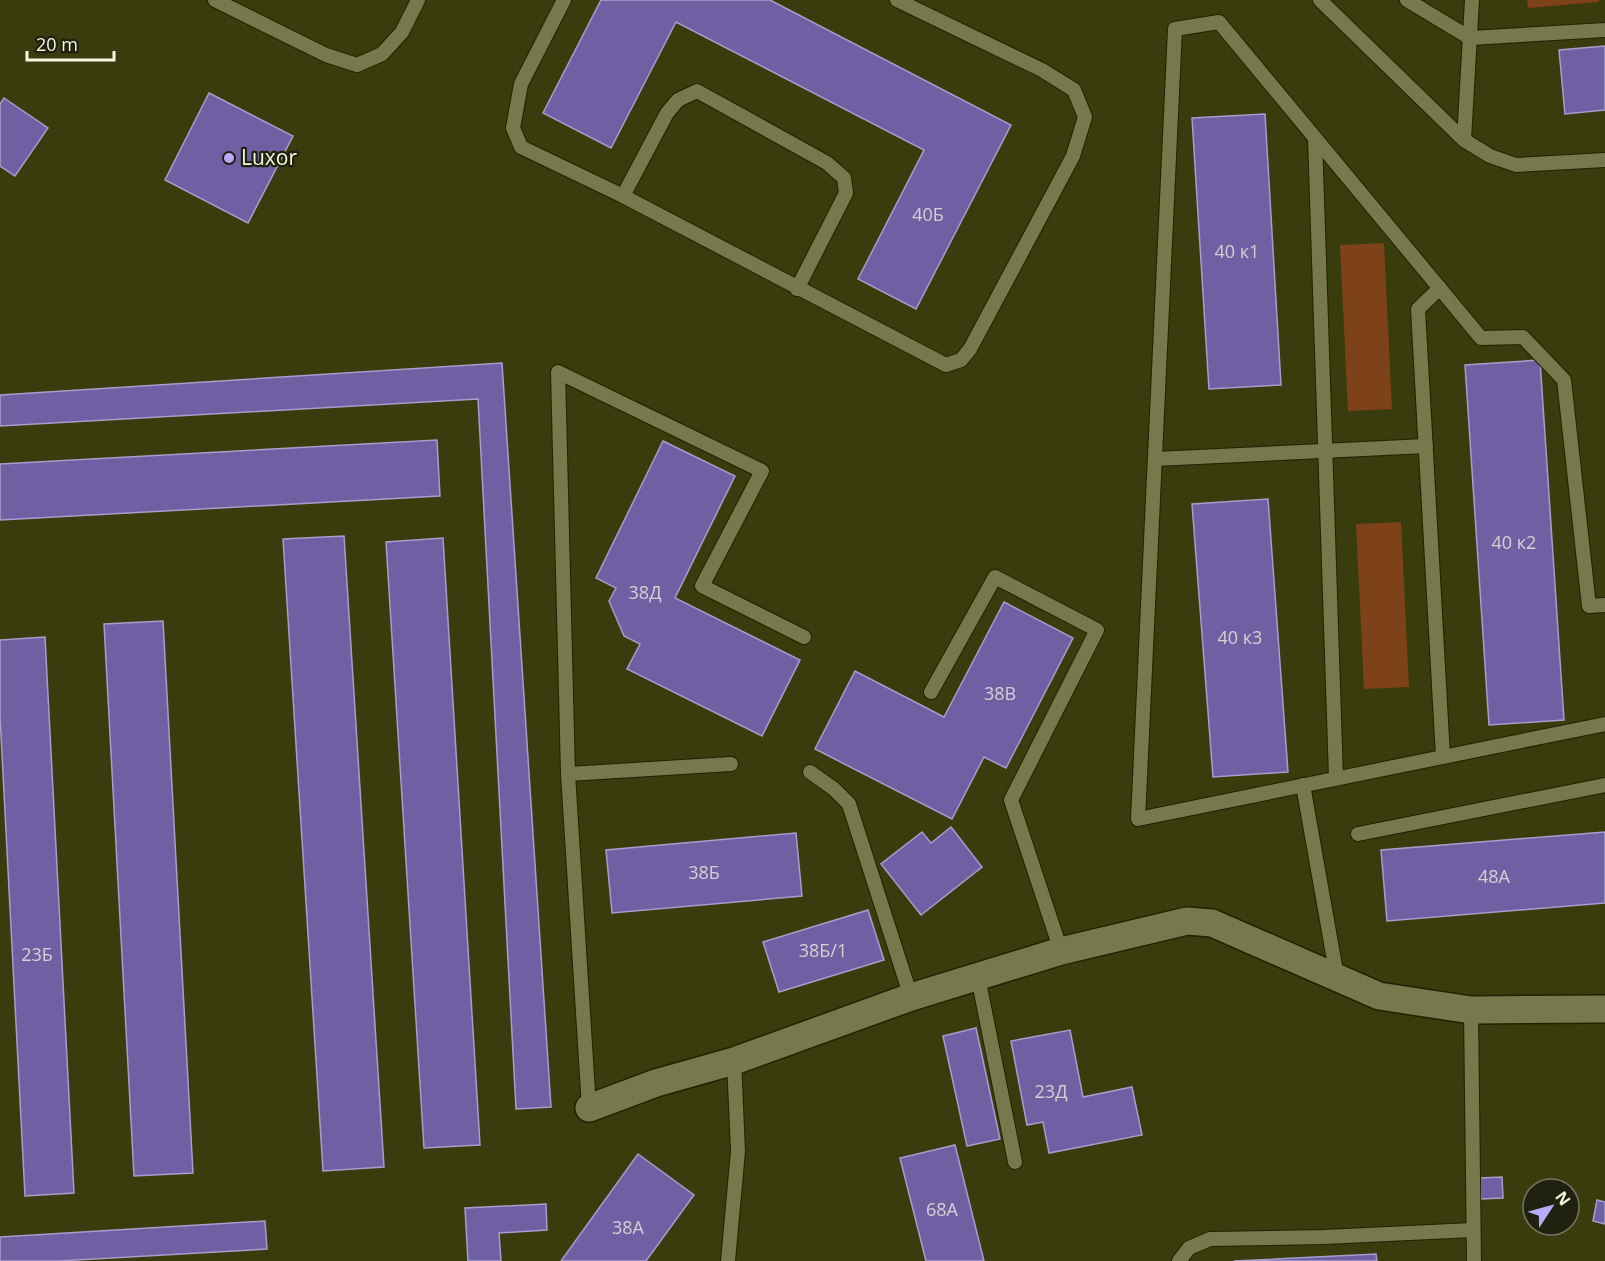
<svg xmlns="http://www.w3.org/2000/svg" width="1605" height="1261" font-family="'Open Sans',sans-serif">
	<rect width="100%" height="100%" fill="#393c0d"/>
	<!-- green -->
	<g fill="#7d4218">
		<path d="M1527,0H1599V2L1528,8Z"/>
		<path d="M1384,243L1392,409L1348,411L1340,245Z"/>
		<path d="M1401,522L1409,687L1364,689L1356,524Z"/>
	</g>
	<!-- building -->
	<g fill="#6f60a3" stroke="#a69ecc" stroke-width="1.5">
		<path d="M601,0H770L1011,125L916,309L858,279L924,150L676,22L611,148L543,113Z"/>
		<path d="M1605,46V110L1565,114L1559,50Z"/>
		<path d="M209,93L293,136L248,223L165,180Z"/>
		<path d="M4,98L48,128L15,176L0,166V104Z"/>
		<path d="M1265,114L1281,385L1209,389L1192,118Z"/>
		<path d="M1540,360L1564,720L1489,725L1465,365Z"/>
		<path d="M502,363L551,1107L516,1109L478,399L0,426V395Z"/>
		<path d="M437,440L440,496L0,520V464Z"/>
		<path d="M663,441L735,476L675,598L800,660L762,736L627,669L640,644L624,636L609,601L616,588L596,578Z"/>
		<path d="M1268,499L1288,772L1213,777L1192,504Z"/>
		<path d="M344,536L384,1167L323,1171L283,539Z"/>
		<path d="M443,538L480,1145L424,1148L386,542Z"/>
		<path d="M1004,602L1073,638L1006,768L984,757L952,819L815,749L855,671L944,717Z"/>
		<path d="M163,621L193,1173L134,1176L104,624Z"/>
		<path d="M45,637L74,1193L25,1196L0,716V640Z"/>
		<path d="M951,827L982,867L921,915L881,864L922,832L931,843Z"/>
		<path d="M1605,832V903L1387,921L1381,850Z"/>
		<path d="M796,833L802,896L612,913L606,850Z"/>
		<path d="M868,910L884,960L779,992L763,942Z"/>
		<path d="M976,1028L1000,1139L967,1146L943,1036Z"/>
		<path d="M1070,1030L1083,1097L1132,1087L1142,1135L1049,1153L1043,1122L1027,1125L1011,1041Z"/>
		<path d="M955,1145L984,1261H926L900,1158Z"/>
		<path d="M638,1154L694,1195L646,1261H561Z"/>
		<path d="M1502,1177L1503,1198L1481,1199L1480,1178Z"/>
		<path d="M1597,1200L1605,1202V1224L1593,1221Z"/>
		<path d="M546,1204L547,1230L499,1233L501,1261H468L465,1208Z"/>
		<path d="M265,1221L267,1249L59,1261H0V1237Z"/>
		<path d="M1376,1254L1377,1261H1234Z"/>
	</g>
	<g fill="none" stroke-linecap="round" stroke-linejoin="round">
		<defs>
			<g id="lane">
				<path d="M215,0L326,55L357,65L382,54L402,32L418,0"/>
				<path d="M564,0L521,84L513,128L521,147L623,196L946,365L961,360L970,349L1073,156L1085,117L1074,90L1042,70L897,0"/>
				<path d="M1320,0L1464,140L1472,0"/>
				<path d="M1407,0L1470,38L1605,30"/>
				<path d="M1315,138L1336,778"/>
				<path d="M1464,140L1490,156L1516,165L1605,160"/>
				<path d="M623,196L667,113L678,100L697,91L827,163L844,178L846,193L797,289"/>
				<path d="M1440,288L1418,309L1443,757"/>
				<path d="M1155,459L1426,446"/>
				<path d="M1605,605L1589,606L1564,380L1523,337L1481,338L1219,22L1175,29L1138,819L1605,724"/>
				<path d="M931,692L995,577L1097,630L1011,800L1061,951"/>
				<path d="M810,772L834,789L849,804L911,997"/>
				<path d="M568,774L731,764"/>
				<path d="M1303,785L1337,977"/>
				<path d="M1358,834L1605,785"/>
				<path d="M978,977L1015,1162"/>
				<path d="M1471,1010L1474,1261"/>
				<path d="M589,1108L568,774L558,372L762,471L702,586L804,637"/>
				<path d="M728,1261L738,1151L734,1061"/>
				<path d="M1179,1261L1189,1248L1210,1239L1324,1237L1473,1230"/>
			</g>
			<path id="street" d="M589,1108L656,1083L734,1061L911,997L1061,951L1187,921L1212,923L1379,996L1471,1010L1605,1009"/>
		</defs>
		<!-- lane casing -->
		<use href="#lane" stroke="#202201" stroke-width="16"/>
		<!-- street casing -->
		<use href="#street" stroke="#202201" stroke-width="30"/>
		<!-- lane -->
		<use href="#lane" stroke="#75794b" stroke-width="14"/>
		<!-- street -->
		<use href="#street" stroke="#75794b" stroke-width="27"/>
	</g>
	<!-- markers -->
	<circle fill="#b9aaf7" stroke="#20210e" stroke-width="2" cx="229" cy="158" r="6"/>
	<g text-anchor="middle" stroke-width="4.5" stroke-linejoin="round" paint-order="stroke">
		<!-- number labels -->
		<g font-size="18" fill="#d3d2d0">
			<text x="928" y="221">40Б</text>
			<text x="1237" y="258">40 к1</text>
			<text x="1514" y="549">40 к2</text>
			<text x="645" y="599">38Д</text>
			<text x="1240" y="644">40 к3</text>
			<text x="1000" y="700">38В</text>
			<text x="704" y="879">38Б</text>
			<text x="1494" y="883">48А</text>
			<text x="823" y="957">38Б/1</text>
			<text x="37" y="961">23Б</text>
			<text x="1051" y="1098">23Д</text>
			<text x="942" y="1216">68А</text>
			<text x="628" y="1234">38А</text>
		</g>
		<!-- poi labels -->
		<g font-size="21" fill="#f4f8df" stroke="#20210e" text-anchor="start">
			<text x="241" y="165">Luxor</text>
		</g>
	</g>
	<!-- north arrow -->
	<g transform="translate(1551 1207) rotate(54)"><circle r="28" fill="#20210e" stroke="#757762" stroke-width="1.5"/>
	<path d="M0-4.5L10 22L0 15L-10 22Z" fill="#b9aaf7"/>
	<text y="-9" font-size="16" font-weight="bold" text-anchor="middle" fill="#f4f8df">N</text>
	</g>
	<!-- scale -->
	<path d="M27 51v9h87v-9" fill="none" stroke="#f4f8df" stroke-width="3"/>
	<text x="36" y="51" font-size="18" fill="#f4f8df" stroke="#20210e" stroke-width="4.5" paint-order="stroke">20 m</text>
</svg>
